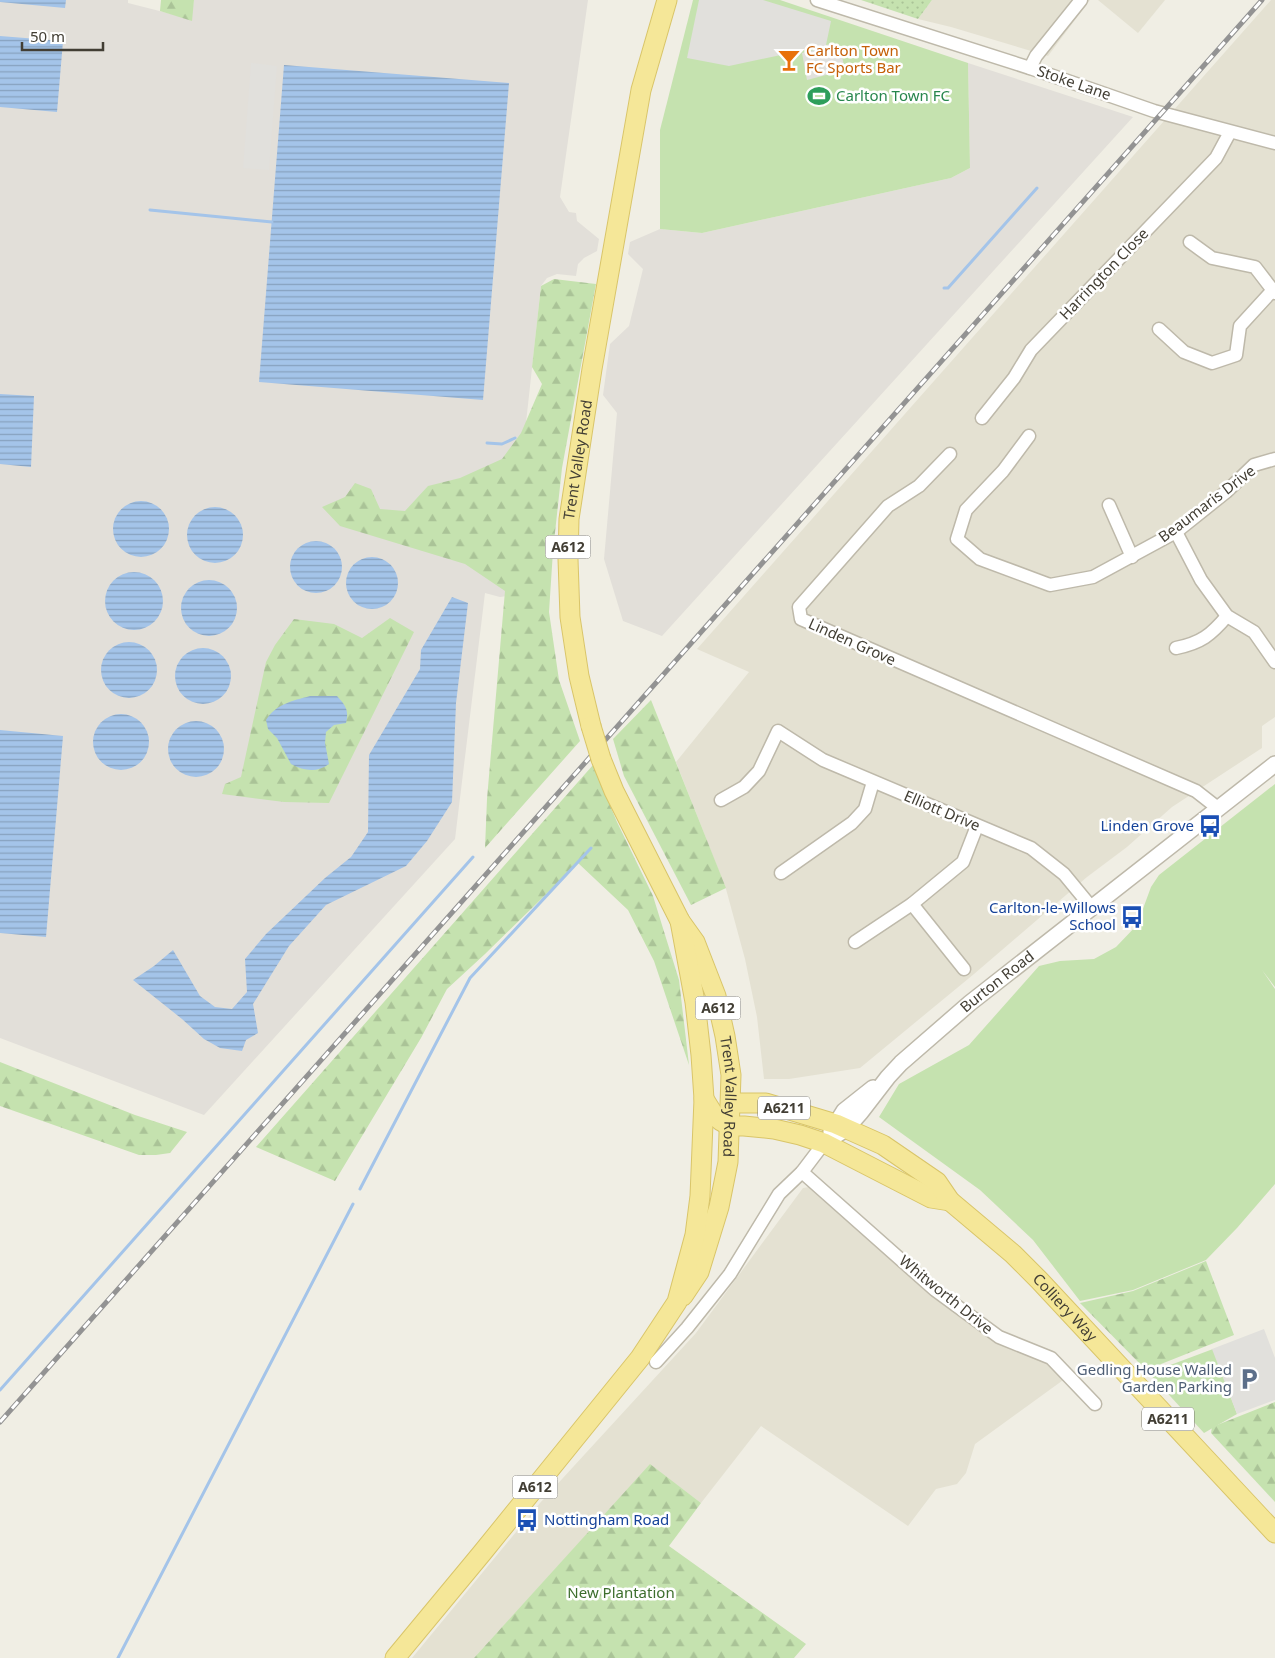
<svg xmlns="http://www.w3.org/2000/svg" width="1275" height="1658" font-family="'Noto Sans',sans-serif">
	<defs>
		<pattern id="forest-firs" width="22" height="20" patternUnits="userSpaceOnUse" patternTransform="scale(1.25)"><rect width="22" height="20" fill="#c5e2af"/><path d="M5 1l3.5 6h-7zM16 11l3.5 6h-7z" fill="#aac397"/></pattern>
		<pattern id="park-dots" width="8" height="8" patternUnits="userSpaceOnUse" patternTransform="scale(1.25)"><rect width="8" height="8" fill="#c5e2af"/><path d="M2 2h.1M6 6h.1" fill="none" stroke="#aac397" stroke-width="1.8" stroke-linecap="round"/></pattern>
		<pattern id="water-rules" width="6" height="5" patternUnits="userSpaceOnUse" patternTransform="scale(1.25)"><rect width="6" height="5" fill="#a4c4e9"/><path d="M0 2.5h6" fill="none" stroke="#87a1be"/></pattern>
	</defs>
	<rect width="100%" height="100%" fill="#f0eee4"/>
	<!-- residential -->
	<g fill="#e4e1d2">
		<path d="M932,0H1090L1048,56L951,27L918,19Z"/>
		<path d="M1098,0H1165L1138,33Z"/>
		<path d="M1271,0H1275V717L1262,726V748L1172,807L1127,847L1087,877L974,974L860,1068L789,1079H764L757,1017L745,959L726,889L676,762L749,672L697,649Z"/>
		<path d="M815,1186L928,1289L1048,1361L1066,1378L975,1444L966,1473L957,1484L936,1489L908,1526L761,1426L701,1503L650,1465L474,1658H412L540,1503L696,1333L803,1188Z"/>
	</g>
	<!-- industrial -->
	<g fill="#e2dfd9">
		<path d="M0,0H128V3L191,19L194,0H588L560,197L569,212L576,213L577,221L599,239L597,251L584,258L578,264L576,276L557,274L547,278L541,286L507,596L500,597L485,593L455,839L204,1115L0,1038Z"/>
		<path d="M968,63L1133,117L662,636L623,621L604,559L617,413L603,395L610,344L629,326L643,269L628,254L630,242L660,229L702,233L951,178L970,168Z"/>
	</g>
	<!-- grass -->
	<g fill="#c5e2af">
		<path d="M693,0H780L968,63L970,168L951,178L702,233L660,229V130Z"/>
		<path d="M1275,784V987L1262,970L1275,989V1184L1237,1228L1206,1260L1133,1290L1080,1301L1033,1240L980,1190L879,1117L899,1084L969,1045L1039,966L1060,961L1094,959L1116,947L1137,925L1151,887L1159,875Z"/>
		<path d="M1213,1349L1237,1414L1204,1433L1149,1373Z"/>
	</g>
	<!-- forest -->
	<g fill="url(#forest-firs)">
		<path d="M161,0H194L192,21L160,11Z"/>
		<path d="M554,279L596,284L562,468L553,551L549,612L559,680L580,741L485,848L487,799L505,591L465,564L340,526L322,507L345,497L355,483L371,489L380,509L405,511L428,486L460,478L502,459L521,433L542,384L532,367L541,286Z"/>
		<path d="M390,618L414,632L329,803L284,802L222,794L225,784L241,777L266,662L275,645L294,619L334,624L362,638Z"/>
		<path d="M651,700L726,888L691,905L624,776L613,739Z"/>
		<path d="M593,765L617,822L653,896L679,980L689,1065L654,961L628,910L578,863L485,954L447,989L421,1038L335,1181L256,1147Z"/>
		<path d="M0,1062L135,1115L187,1132L170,1153L156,1155H139L0,1106Z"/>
		<path d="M1206,1261L1234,1335L1146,1370L1080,1303L1133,1291Z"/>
		<path d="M1275,1402V1502L1211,1433L1212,1427Z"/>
		<path d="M650,1464L701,1503L669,1546L806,1644L794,1658H474Z"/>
	</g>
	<!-- park -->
	<path fill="url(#park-dots)" d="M861,0H932L918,19Z"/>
	<!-- parking -->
	<g fill="#e1e0dc">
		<path d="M699,0H763L831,21L826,45L832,44L840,48L845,70L807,80L802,53L814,50V48L729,66L687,58Z"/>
		<path d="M251,63L277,66L269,170L243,168Z"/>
		<path d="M1264,1329L1275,1358V1400L1237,1414L1212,1349Z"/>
	</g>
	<!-- water -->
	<g fill="url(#water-rules)">
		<path d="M0,0H66L65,8L0,2Z"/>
		<path d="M0,36L63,41L57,112L0,107Z"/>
		<path d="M284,65L509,83L483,400L259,382Z"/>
		<path d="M0,394L34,396L31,467L0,464Z"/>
		<circle cx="141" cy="529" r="28"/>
		<circle cx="215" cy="535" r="28"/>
		<circle cx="316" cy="567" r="26"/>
		<circle cx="372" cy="583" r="26"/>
		<circle cx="134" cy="601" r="29"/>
		<circle cx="209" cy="608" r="28"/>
		<path d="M452,597L468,603L456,703L452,802L427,841L406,866L326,905L289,946L253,1004L258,1033L246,1040L242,1051L220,1048L204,1039L182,1019L133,980L154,966L173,950L200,996L215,1007L232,1009L247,992L245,959L266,934L325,878L351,857L368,832L369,755L420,669L421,650Z"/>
		<circle cx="129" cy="670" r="28"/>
		<circle cx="203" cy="676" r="28"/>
		<path d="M310,696H337C346,706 349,710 346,723L334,725L326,732L325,743L329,764C317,773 304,771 291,764L277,738L268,729L266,720C276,704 292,701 310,696Z"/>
		<circle cx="121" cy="742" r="28"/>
		<circle cx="196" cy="749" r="28"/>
		<path d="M0,730L63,736L46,937L0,933Z"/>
	</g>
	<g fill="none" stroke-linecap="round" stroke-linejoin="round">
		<!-- stream -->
		<g stroke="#a4c4e9" stroke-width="3">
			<path d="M150,210L272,222"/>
			<path d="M944,288H948L1037,188"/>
			<path d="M487,443L502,444L515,438"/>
			<path d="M360,1189L470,978L591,848"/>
			<path d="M0,1390L473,857"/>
			<path d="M118,1658L353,1204"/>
		</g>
		<defs>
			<g id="minor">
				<path d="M817,0L1030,68L1154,111L1275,143"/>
				<path d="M1030,68L1036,56L1081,0"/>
				<path d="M1190,242L1212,258L1255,267L1275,293"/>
				<path d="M1159,329L1184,352L1212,363L1236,355L1240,326L1272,291"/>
				<path d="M982,418L1014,378L1031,350L1216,158L1230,132"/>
				<path d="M1029,436L1003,471L966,510L957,539L980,559L1050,585L1093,577L1176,532L1226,492L1254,465L1275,459"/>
				<path d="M950,454L919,486L888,506L799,607L801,619L1196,791L1219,809"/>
				<path d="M1109,505L1132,557"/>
				<path d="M1176,532L1201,580L1227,616L1254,632L1275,662"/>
				<path d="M1176,648C1201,643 1211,635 1227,616"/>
				<path d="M721,800L744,787L759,771L778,731L823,760L1031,848L1064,874L1092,908"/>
				<path d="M781,873L852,823L865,809L873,782"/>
				<path d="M912,904L964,969"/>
				<path d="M855,942L912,904L963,862L977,826"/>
				<path d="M802,1172L935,1290L999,1337L1051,1358L1095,1404"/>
				<path d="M656,1362L687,1328L730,1274L779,1194L802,1172L824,1143"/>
			</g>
			<g id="tertiary">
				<path d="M831,1132L844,1111L873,1088"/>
				<path id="s1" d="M824,1143L846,1129L861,1112L888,1077L901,1063L970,1003L1275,764"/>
			</g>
			<g id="primary">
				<path id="s2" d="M591,726L579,676L570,617L568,559L569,519L592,369L641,90L667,0"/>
				<path id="s3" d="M601,759L614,791L680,921L695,942L716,996L725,1036L731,1075L728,1162L719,1207L699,1272L683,1296"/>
				<path d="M704,1099L714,1115L721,1121L730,1126H744L774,1129L800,1135L824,1143L931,1198L950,1201"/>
				<path id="s4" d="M731,1103H766L836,1124L883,1145L937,1182L950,1201L1013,1254L1039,1280L1275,1533"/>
				<path d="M395,1658L482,1553L640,1358L677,1302L695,1235L700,1196L704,1099L701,1055L695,1002L680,921"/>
			</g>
		</defs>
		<!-- minor casing -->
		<use href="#minor" stroke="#beb9aa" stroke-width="15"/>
		<!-- tertiary casing -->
		<use href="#tertiary" stroke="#beb9aa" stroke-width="18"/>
		<!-- primary casing -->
		<use href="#primary" stroke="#d9c569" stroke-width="21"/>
		<!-- minor -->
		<use href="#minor" stroke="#fff" stroke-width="12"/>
		<!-- tertiary -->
		<use href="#tertiary" stroke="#fff" stroke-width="15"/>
		<!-- primary -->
		<use href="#primary" stroke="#f5e798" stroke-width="19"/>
		<defs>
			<path id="rail" d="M0,1422L1262,0"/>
		</defs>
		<!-- rail casing -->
		<use href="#rail" stroke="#939393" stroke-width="5"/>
		<!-- rail -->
		<use href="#rail" stroke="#fff" stroke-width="3" stroke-dasharray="9" stroke-linecap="butt"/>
		<defs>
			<path id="primary-bridge" d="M591,726L601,759"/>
		</defs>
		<!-- primary-bridge casing -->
		<use href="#primary-bridge" stroke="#d9c569" stroke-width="21" stroke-linecap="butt"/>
		<!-- primary-bridge -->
		<use href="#primary-bridge" stroke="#f5e798" stroke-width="19"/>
	</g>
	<!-- icons -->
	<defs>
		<symbol id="bar-bare" viewBox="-9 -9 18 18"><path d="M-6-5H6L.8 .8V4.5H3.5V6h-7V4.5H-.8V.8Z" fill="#e8710a" stroke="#fff" stroke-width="2.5" paint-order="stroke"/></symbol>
		<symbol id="stadium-bare" viewBox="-9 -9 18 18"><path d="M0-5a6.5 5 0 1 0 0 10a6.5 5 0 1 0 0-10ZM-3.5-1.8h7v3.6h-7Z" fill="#2e9e5b" stroke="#fff" stroke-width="2.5" paint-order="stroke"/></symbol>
		<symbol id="bus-bare" viewBox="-9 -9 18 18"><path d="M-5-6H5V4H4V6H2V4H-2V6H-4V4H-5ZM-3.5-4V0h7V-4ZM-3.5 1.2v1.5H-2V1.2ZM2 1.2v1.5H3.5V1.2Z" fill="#1a4fb4" stroke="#fff" stroke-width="2.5" paint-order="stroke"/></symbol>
		<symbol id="parking-bare" viewBox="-9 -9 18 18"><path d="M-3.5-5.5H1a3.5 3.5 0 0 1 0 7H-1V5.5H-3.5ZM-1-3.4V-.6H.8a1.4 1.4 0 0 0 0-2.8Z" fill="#5c6f8a" stroke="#fff" stroke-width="2.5" paint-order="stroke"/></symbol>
	</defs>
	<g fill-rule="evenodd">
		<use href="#bar-bare" x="773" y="44" width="32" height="32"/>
		<use href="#stadium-bare" x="803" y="80" width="32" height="32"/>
		<use href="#bus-bare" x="1194" y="810" width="32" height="32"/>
		<use href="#bus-bare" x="1116" y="901" width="32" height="32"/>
		<use href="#parking-bare" x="1233" y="1363" width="32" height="32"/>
		<use href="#bus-bare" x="511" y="1504" width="32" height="32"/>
	</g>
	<g text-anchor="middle" stroke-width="5" stroke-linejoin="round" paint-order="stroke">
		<!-- shield labels -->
		<g fill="#fff" stroke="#7b7871" stroke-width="1">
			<rect x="545.5" y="535.5" width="45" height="23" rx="4"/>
			<rect x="695.5" y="996.5" width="45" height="23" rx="4"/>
			<rect x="758" y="1096.5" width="52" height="23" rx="4"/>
			<rect x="1142" y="1407.5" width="52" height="23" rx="4"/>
			<rect x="512.5" y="1475.5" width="45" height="23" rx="4"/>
		</g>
		<g font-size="14" font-weight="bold" fill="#423e34">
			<text x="568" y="552">A612</text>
			<text x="718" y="1013">A612</text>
			<text x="784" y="1113">A6211</text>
			<text x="1168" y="1424">A6211</text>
			<text x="535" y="1492">A612</text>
		</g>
		<!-- food labels -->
		<g font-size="15" fill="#c56008" stroke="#fff" text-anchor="start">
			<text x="806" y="56">Carlton Town<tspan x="806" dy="17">FC Sports Bar</tspan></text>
		</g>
		<!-- street labels -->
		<g font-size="15" fill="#423e34" stroke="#fff">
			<text transform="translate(1074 83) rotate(19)" y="5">Stoke Lane</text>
			<text transform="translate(1104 274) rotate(-46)" y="5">Harrington Close</text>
			<text dy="5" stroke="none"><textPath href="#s2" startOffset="269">Trent Valley Road</textPath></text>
			<text transform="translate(1207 504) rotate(-37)" y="5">Beaumaris Drive</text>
			<text transform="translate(852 642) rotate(24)" y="5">Linden Grove</text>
			<text transform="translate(942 811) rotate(23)" y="5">Elliott Drive</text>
			<text dy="5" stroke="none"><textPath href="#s1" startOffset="238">Burton Road</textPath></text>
			<text dy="5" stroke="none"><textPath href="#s3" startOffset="366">Trent Valley Road</textPath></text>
			<text transform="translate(946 1295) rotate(39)" y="5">Whitworth Drive</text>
			<text dy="5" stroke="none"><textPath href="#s4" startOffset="405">Colliery Way</textPath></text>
		</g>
		<!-- leisure labels -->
		<g font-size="15" fill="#27864d" stroke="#fff" text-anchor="start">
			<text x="836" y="101">Carlton Town FC</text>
		</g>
		<!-- transit labels -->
		<g font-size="15" fill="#164399" stroke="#fff" text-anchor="end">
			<text x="1194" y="831">Linden Grove</text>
			<text x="1116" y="913">Carlton-le-Willows<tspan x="1116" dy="17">School</tspan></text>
			<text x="544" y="1525" text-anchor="start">Nottingham Road</text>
		</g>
		<!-- service labels -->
		<g font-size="15" fill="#4e5e75" stroke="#fff" text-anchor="end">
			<text x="1232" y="1375">Gedling House Walled<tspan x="1232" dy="17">Garden Parking</tspan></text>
		</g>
		<!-- park labels -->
		<g font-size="15" fill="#3d6e2d" stroke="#fff">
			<text x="621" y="1598">New Plantation</text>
		</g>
	</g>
	<!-- scale -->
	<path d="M22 42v8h81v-8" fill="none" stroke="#423e34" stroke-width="2.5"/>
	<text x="30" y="42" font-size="15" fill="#423e34" stroke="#ffffff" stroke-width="4" paint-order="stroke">50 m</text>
</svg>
